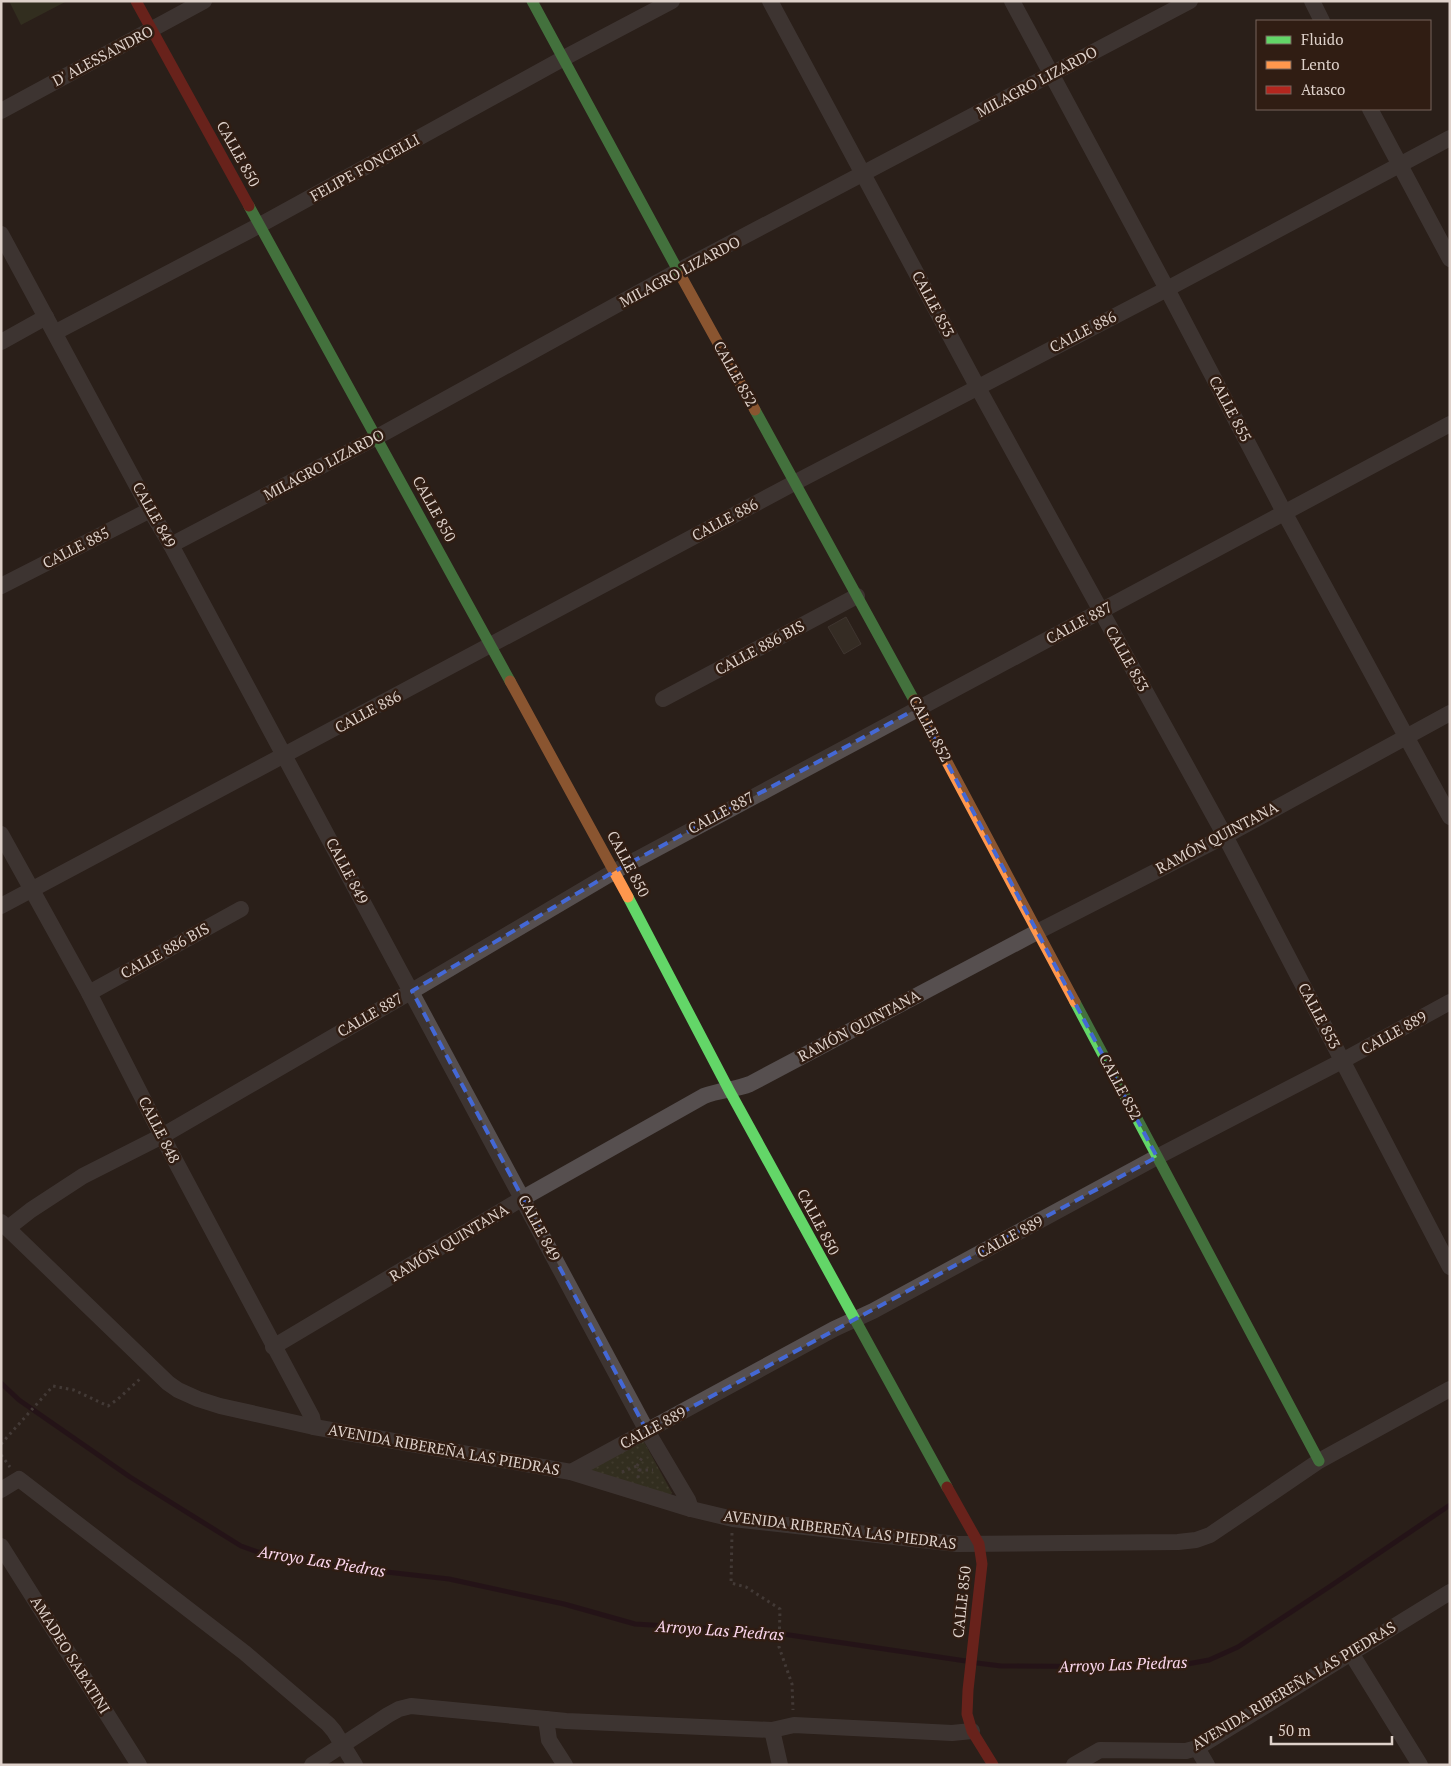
<svg xmlns="http://www.w3.org/2000/svg" width="1451" height="1766" font-family="'PT Serif',serif">
	<defs>
		<pattern id="park-dots" width="8" height="8" patternUnits="userSpaceOnUse" patternTransform="scale(1.25)"><rect width="8" height="8" fill="#3d4026"/><path d="M2 2h.1M6 6h.1" fill="none" stroke="#595b44" stroke-width="1.8" stroke-linecap="round"/></pattern>
	</defs>
	<rect width="100%" height="100%" fill="#2a1f19"/>
	<!-- park -->
	<path fill="url(#park-dots)" d="M643,1440L672,1493L669,1497L587,1470Z"/>
	<!-- pitch -->
	<path fill="#3d4026" d="M9,1H67L21,25Z"/>
	<g fill="none" stroke-linecap="round" stroke-linejoin="round">
		<!-- stream -->
		<g stroke="#1e0615" stroke-width="5">
			<path d="M1,1383L19,1400L130,1477L241,1546L258,1552L324,1565L449,1579L564,1604L635,1624L769,1632L966,1661"/>
			<path d="M977,1663L1001,1666L1159,1667L1182,1665L1209,1660L1238,1647L1332,1585L1450,1505"/>
		</g>
	</g>
	<!-- building -->
	<path fill="#443c32" stroke="#574f49" d="M846,617L861,644L844,654L828,627Z"/>
	<g fill="none" stroke-linecap="round" stroke-linejoin="round">
		<!-- path -->
		<g stroke="#625b5a" stroke-width="3" stroke-dasharray="2.5 4" stroke-linecap="butt">
			<path d="M1,1444L53,1386L74,1390L108,1406L118,1399L141,1378"/>
			<path d="M1,1455L10,1467"/>
			<path d="M637,1466L643,1456"/>
			<path d="M639,1470H653"/>
			<path d="M622,1472L637,1466L639,1470L638,1478"/>
			<path d="M732,1533L731,1583L746,1587L780,1609L779,1647L792,1684L793,1710"/>
		</g>
		<!-- street -->
		<g stroke="#564f4f" stroke-width="16">
			<path d="M770,1L977,386L1225,836L1450,1267"/>
			<path d="M1012,1L1167,289L1284,512L1450,817"/>
			<path d="M1312,1L1322,21"/>
			<path d="M1370,109L1450,259"/>
			<path d="M1,111L204,1"/>
			<path d="M1,234L150,510L171,545L647,1431L688,1500L691,1509"/>
			<path d="M56,332L260,225L564,58L672,1"/>
			<path d="M1,342L46,317"/>
			<path d="M171,545L377,437L678,271L1190,1"/>
			<path d="M1,586L150,510"/>
			<path d="M663,699L857,596"/>
			<path d="M1,834L89,993L162,1136L312,1417L314,1427"/>
			<path d="M1,906L796,482L1167,289L1450,138"/>
			<path d="M89,993L241,909"/>
			<path d="M1,1222L168,1383L178,1390L198,1399L220,1406L314,1427L571,1472L691,1509L733,1519L957,1544L1178,1542L1196,1540L1210,1535L1319,1461L1450,1389"/>
			<path d="M8,1228L31,1210L83,1176L162,1136L412,991L615,871L1450,424"/>
			<path d="M273,1347L523,1198L704,1096C719,1090 735,1090 750,1084L1037,932L1225,836L1450,713"/>
			<path d="M571,1472L834,1329L873,1311L1157,1157L1342,1061L1450,1002"/>
			<path d="M1,1490L19,1479L245,1653L328,1724L334,1731L355,1765"/>
			<path d="M1,1546L139,1765"/>
			<path d="M1351,1653L1420,1765"/>
			<path d="M546,1719L549,1740L565,1765"/>
			<path d="M772,1730L780,1765"/>
			<path d="M1197,1748L1207,1765"/>
			<path d="M312,1765L388,1715L399,1709L411,1706L566,1721L772,1730L794,1725L952,1733L972,1731"/>
			<path d="M1074,1765L1100,1750L1186,1751L1197,1748L1450,1592"/>
		</g>
		<!-- fast -->
		<g stroke="#63d668" stroke-width="11">
			<path d="M532,1L681,276"/>
			<path d="M249,206L510,681"/>
			<path d="M755,410L914,700"/>
			<path d="M628,897L729,1090L947,1487"/>
			<path d="M1075,1002L1319,1461"/>
		</g>
		<!-- slow -->
		<g stroke="#ff974d" stroke-width="11">
			<path d="M681,276L755,410"/>
			<path d="M510,681L628,897"/>
			<path d="M914,700L1075,1002"/>
		</g>
		<!-- jam -->
		<g stroke="#b3261e" stroke-width="11">
			<path d="M136,1L249,206"/>
			<path d="M947,1487L979,1544L982,1564L968,1690L967,1714L972,1731L993,1765"/>
		</g>
	</g>
	<!-- marked area -->
	<path d="M0 0H1451V1766H0ZM918,708L1157,1157L647,1431L412,991L615,871Z" fill="#2a1f19" fill-opacity=".55" fill-rule="evenodd"/>
	<path fill="none" stroke="#4468d5" stroke-width="4" stroke-dasharray="10 6" stroke-linejoin="round" d="M918,708L1157,1157L647,1431L412,991L615,871Z"/>
	<g text-anchor="middle" stroke-width="5" stroke-linejoin="round" paint-order="stroke">
		<!-- street labels -->
		<g font-size="15" fill="#ded1ca" stroke="#301d13">
			<text transform="translate(103 56) rotate(-28)" y="5">D' ALESSANDRO</text>
			<text transform="translate(1037 82) rotate(-28)" y="5">MILAGRO LIZARDO</text>
			<text transform="translate(238 154) rotate(61)" y="5">CALLE 850</text>
			<text transform="translate(365 168) rotate(-29)" y="5">FELIPE FONCELLI</text>
			<text transform="translate(680 272) rotate(-28)" y="5">MILAGRO LIZARDO</text>
			<text transform="translate(933 304) rotate(62)" y="5">CALLE 853</text>
			<text transform="translate(1083 332) rotate(-27)" y="5">CALLE 886</text>
			<text transform="translate(735 374) rotate(61)" y="5">CALLE 852</text>
			<text transform="translate(1230 409) rotate(62)" y="5">CALLE 855</text>
			<text transform="translate(324 465) rotate(-28)" y="5">MILAGRO LIZARDO</text>
			<text transform="translate(434 509) rotate(61)" y="5">CALLE 850</text>
			<text transform="translate(154 515) rotate(61)" y="5">CALLE 849</text>
			<text transform="translate(725 520) rotate(-28)" y="5">CALLE 886</text>
			<text transform="translate(76 548) rotate(-27)" y="5">CALLE 885</text>
			<text transform="translate(1079 623) rotate(-28)" y="5">CALLE 887</text>
			<text transform="translate(760 648) rotate(-28)" y="5">CALLE 886 BIS</text>
			<text transform="translate(1127 659) rotate(61)" y="5">CALLE 853</text>
			<text transform="translate(368 712) rotate(-28)" y="5">CALLE 886</text>
			<text transform="translate(930 729) rotate(62)" y="5">CALLE 852</text>
			<text transform="translate(721 813) rotate(-28)" y="5">CALLE 887</text>
			<text transform="translate(1217 838) rotate(-28)" y="5">RAMÓN QUINTANA</text>
			<text transform="translate(628 864) rotate(62)" y="5">CALLE 850</text>
			<text transform="translate(347 871) rotate(62)" y="5">CALLE 849</text>
			<text transform="translate(165 951) rotate(-29)" y="5">CALLE 886 BIS</text>
			<text transform="translate(370 1015) rotate(-30)" y="5">CALLE 887</text>
			<text transform="translate(1319 1016) rotate(62)" y="5">CALLE 853</text>
			<text transform="translate(859 1026) rotate(-28)" y="5">RAMÓN QUINTANA</text>
			<text transform="translate(1394 1033) rotate(-29)" y="5">CALLE 889</text>
			<text transform="translate(1120 1087) rotate(62)" y="5">CALLE 852</text>
			<text transform="translate(159 1130) rotate(63)" y="5">CALLE 848</text>
			<text transform="translate(818 1222) rotate(62)" y="5">CALLE 850</text>
			<text transform="translate(539 1228) rotate(62)" y="5">CALLE 849</text>
			<text transform="translate(1010 1237) rotate(-28)" y="5">CALLE 889</text>
			<text transform="translate(449 1243) rotate(-31)" y="5">RAMÓN QUINTANA</text>
			<text transform="translate(653 1428) rotate(-28)" y="5">CALLE 889</text>
			<text transform="translate(444 1450) rotate(10)" y="5">AVENIDA RIBEREÑA LAS PIEDRAS</text>
			<text transform="translate(840 1530) rotate(7)" y="5">AVENIDA RIBEREÑA LAS PIEDRAS</text>
			<text transform="translate(962 1602) rotate(-84)" y="5">CALLE 850</text>
			<text transform="translate(70 1655) rotate(58)" y="5">AMADEO SABATINI</text>
			<text transform="translate(1294 1686) rotate(-31)" y="5">AVENIDA RIBEREÑA LAS PIEDRAS</text>
		</g>
		<!-- water labels -->
		<g font-size="16" font-style="italic" fill="#fcd7ee" stroke="#301d13">
			<text transform="translate(322 1561) rotate(9)" y="6">Arroyo Las Piedras</text>
			<text transform="translate(720 1630) rotate(4)" y="6">Arroyo Las Piedras</text>
			<text transform="translate(1123 1664) rotate(-2)" y="6">Arroyo Las Piedras</text>
		</g>
	</g>
	<!-- border -->
	<rect width="1451" height="1766" fill="none" stroke="#ded1ca" stroke-width="5"/>
	<!-- legend -->
	<rect x="1256" y="20" width="175" height="90" fill="#301d13" stroke="#76655c"/>
	<rect x="1266" y="36" width="25" height="8" fill="#63d668" stroke="#76655c"/>
	<text x="1301" y="45" font-size="15" fill="#ded1ca">Fluido</text>
	<rect x="1266" y="61" width="25" height="8" fill="#ff974d" stroke="#76655c"/>
	<text x="1301" y="70" font-size="15" fill="#ded1ca">Lento</text>
	<rect x="1266" y="86" width="25" height="8" fill="#b3261e" stroke="#76655c"/>
	<text x="1301" y="95" font-size="15" fill="#ded1ca">Atasco</text>
	<!-- scale -->
	<path d="M1271 1736v8h121v-8" fill="none" stroke="#ded1ca" stroke-width="2.5"/>
	<text x="1278" y="1736" font-size="15" fill="#ded1ca" stroke="#301d13" stroke-width="4" paint-order="stroke">50 m</text>
</svg>
